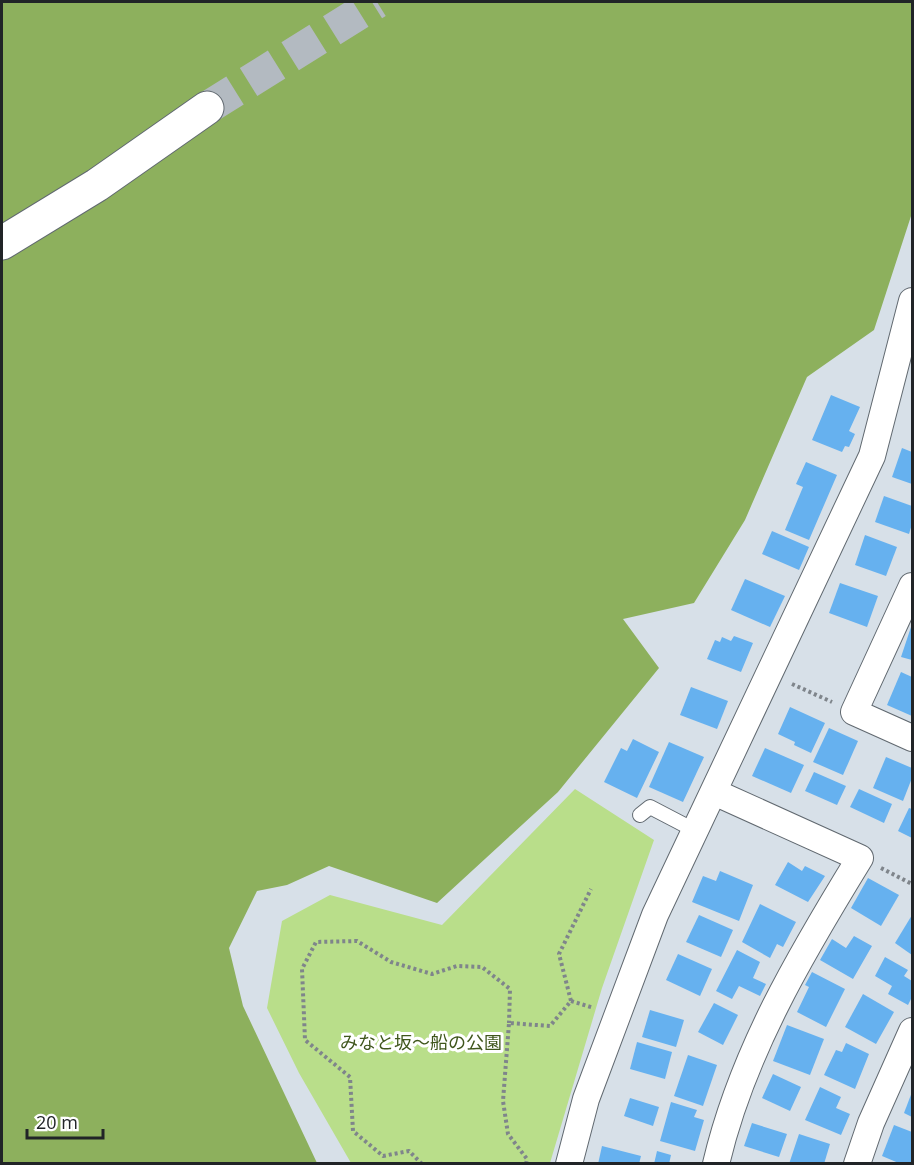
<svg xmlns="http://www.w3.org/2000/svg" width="914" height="1165" font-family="'Open Sans','Noto Sans JP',sans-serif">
	<rect width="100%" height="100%" fill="#d7e0e8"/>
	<!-- green -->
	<path fill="#b9de8a" d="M575,789L654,840L602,988L550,1163H351L299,1073L267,1008L282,921L330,895L442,925Z"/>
	<!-- forest -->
	<path fill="#8db05d" d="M2,2H912V213L874,330L807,377L745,520L694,603L623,619L659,668L558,792L437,903L329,866L287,885L257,891L229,948L243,1006L317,1163L2,1164Z"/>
	<!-- building -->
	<g fill="#66b1ef">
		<path d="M831,395L860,407L849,431L855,434L849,447L845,446L842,452L812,440Z"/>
		<path d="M902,448L912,452V484L892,477Z"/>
		<path d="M806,462L837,475L809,540L785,530L803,487L796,484Z"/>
		<path d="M884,496L912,506V524L909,534L875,522Z"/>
		<path d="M772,531L809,547L799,570L762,554Z"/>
		<path d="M865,535L897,547L886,576L855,565Z"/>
		<path d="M745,579L785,596L770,627L731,610Z"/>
		<path d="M840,583L878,596L867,627L829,613Z"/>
		<path d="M912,624V660L901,657Z"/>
		<path d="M734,636L753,643L741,672L707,659L715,640L720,642L722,637L731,641Z"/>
		<path d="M901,672L912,677V716L887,705Z"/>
		<path d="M691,687L728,701L717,729L680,715Z"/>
		<path d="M790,707L825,723L811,753L794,745L795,742L778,734Z"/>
		<path d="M829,728L858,741L843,775L813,762Z"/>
		<path d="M633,739L659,752L637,798L604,782L621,748L627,751Z"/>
		<path d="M669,742L704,757L683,802L649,787Z"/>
		<path d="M765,748L804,765L791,793L752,776Z"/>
		<path d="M886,757L912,768V778L903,801L873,788Z"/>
		<path d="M814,772L846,786L837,805L805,791Z"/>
		<path d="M859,789L892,804L884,823L850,807Z"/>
		<path d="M909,808L912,809V838L898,831Z"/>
		<path d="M788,862L802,871L805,866L825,876L808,902L775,885Z"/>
		<path d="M720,871L753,885L739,921L692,902L703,876L716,881Z"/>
		<path d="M868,878L899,895L881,926L851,908Z"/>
		<path d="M760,904L796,922L783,947L777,944L770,958L742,942Z"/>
		<path d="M699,915L733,930L721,957L686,942Z"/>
		<path d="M912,915V955L895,943Z"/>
		<path d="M854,936L872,946L853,979L820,960L832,939L846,948Z"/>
		<path d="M737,950L760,962L753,978L766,984L760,996L739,986L732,999L716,991Z"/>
		<path d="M678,954L712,969L700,996L666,980Z"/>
		<path d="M885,957L908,970L904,976L912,981V997L908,1005L888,994L892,986L875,976Z"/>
		<path d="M812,972L845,989L826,1027L797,1012L809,987L805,985Z"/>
		<path d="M863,994L894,1012L876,1044L845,1027Z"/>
		<path d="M714,1003L738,1015L723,1045L698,1032Z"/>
		<path d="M650,1010L684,1020L676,1047L642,1037Z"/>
		<path d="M787,1025L824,1039L810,1075L773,1061Z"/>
		<path d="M637,1042L672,1052L665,1079L630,1069Z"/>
		<path d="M846,1043L869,1054L855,1089L824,1075L836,1050L842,1052Z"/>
		<path d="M688,1055L717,1065L703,1106L674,1096Z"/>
		<path d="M773,1074L801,1087L790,1111L762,1098Z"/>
		<path d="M820,1087L841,1097L836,1108L850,1114L841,1135L805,1120Z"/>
		<path d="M912,1092V1117L904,1113Z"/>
		<path d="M630,1098L659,1107L653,1126L624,1116Z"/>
		<path d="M671,1102L697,1110L694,1117L704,1120L695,1151L660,1141Z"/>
		<path d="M752,1123L787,1134L779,1157L744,1146Z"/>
		<path d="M894,1125L912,1132V1164H901L882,1156Z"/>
		<path d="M799,1134L830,1144L824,1164H789Z"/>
		<path d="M602,1146L641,1156L639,1164H598Z"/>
		<path d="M657,1151L671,1155L669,1164H654Z"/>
	</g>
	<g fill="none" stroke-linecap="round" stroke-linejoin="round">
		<!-- secondary-tunnel -->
		<path stroke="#b3bac1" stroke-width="33" stroke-dasharray="33 16" stroke-linecap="butt" d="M207,108L377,2"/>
		<defs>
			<path id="lane" d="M640,815L650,807L696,831"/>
			<g id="street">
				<path d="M912,586L854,712L912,738"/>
				<path d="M714,792L860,858C801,954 742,1053 716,1164"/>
				<path d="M569,1164L586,1099L655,915L872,456L912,301"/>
				<path d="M857,1164L871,1123L912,1031"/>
			</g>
			<path id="secondary" d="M2,243L97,185L207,108"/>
		</defs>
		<!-- lane casing -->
		<use href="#lane" stroke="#616970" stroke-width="16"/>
		<!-- street casing -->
		<use href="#street" stroke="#616970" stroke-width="28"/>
		<!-- secondary casing -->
		<use href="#secondary" stroke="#616970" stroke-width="35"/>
		<!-- path -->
		<g stroke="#7f858b" stroke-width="4" stroke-dasharray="3 3" stroke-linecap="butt">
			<path d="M792,684L832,702"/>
			<path d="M881,868L912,884"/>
			<path d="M571,1001L594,1008"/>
			<path d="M422,1164L409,1151L383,1156L353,1131L350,1077L305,1040L302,969L316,942L357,941L391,962L432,974L457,966L482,967L510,989L509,1023"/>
			<path d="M526,1164L527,1159L508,1134L503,1101L509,1023L550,1026L571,1001L559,954L591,889"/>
		</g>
		<!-- lane -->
		<use href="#lane" stroke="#fff" stroke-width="14"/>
		<!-- street -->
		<use href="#street" stroke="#fff" stroke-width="26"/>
		<!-- secondary -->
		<use href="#secondary" stroke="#fff" stroke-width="33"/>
	</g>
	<g text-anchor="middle" stroke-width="6" stroke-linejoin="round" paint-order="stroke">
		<!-- park labels -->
		<g font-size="18" fill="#3f561c" stroke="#fff">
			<text x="421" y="1049">みなと坂〜船の公園</text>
		</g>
	</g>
	<!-- border -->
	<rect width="914" height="1165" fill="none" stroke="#212427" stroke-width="6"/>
	<!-- scale -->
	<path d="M27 1129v9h76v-9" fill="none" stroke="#212427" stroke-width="3"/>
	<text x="36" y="1129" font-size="18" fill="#212427" stroke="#ffffff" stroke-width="4.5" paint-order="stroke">20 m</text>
</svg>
